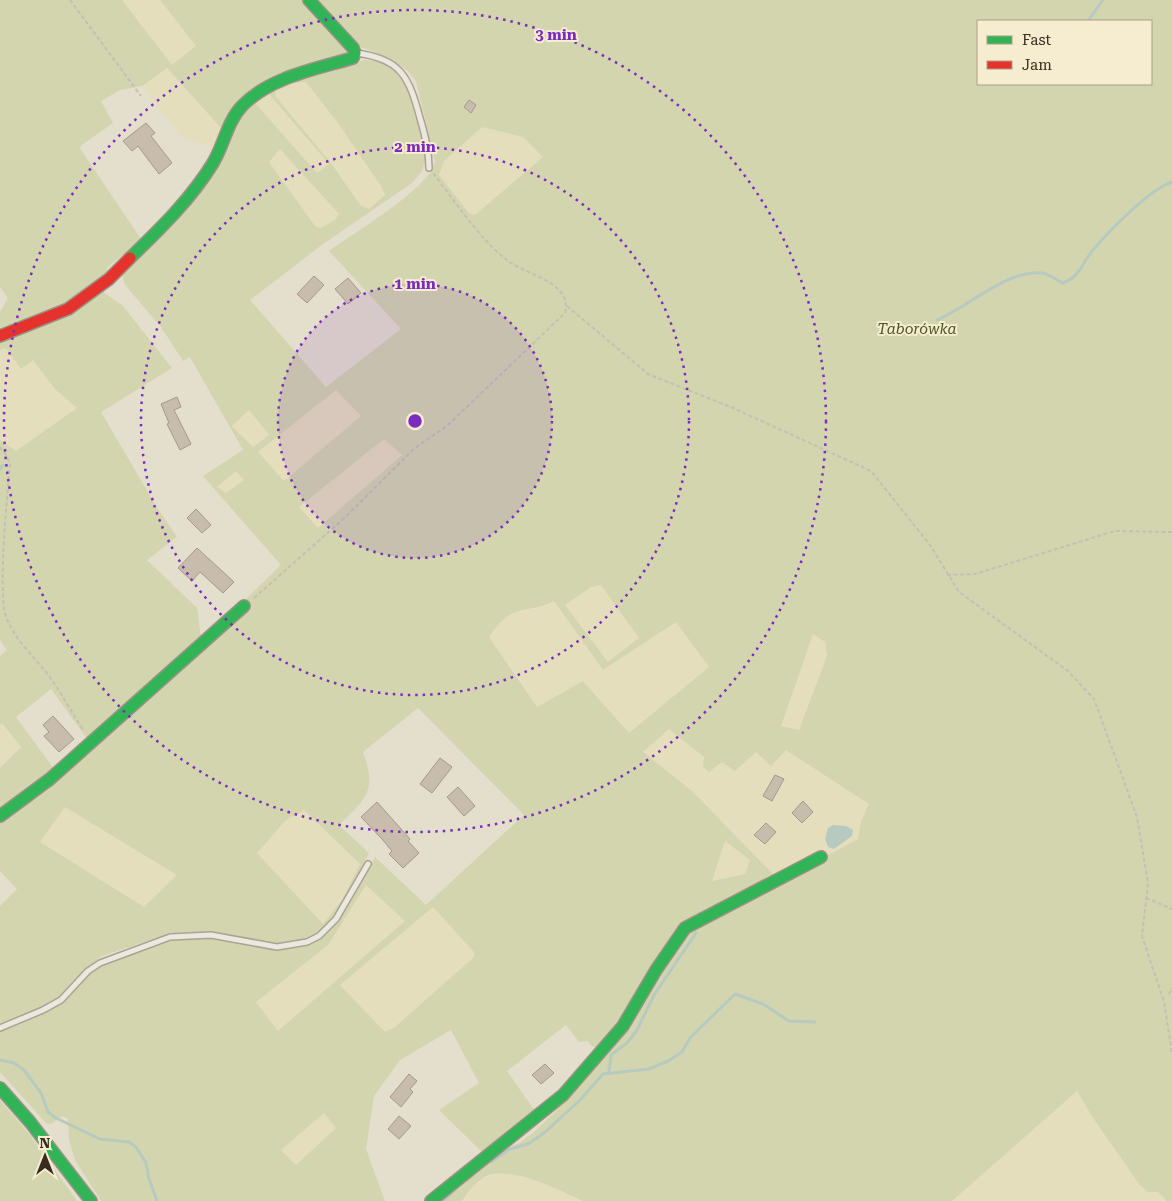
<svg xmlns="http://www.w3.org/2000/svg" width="1172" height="1201" font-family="'Roboto Serif',serif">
	<rect width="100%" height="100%" fill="#e4decc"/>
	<!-- farmland -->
	<g fill="#e5debc">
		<path d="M122,0H160L196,46L172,65Z"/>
		<path d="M167,68L221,128L213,147L182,138L142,86Z"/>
		<path d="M306,82L338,123L381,186L385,195L369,209L361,206L331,163L275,96L276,91L295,83Z"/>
		<path d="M269,94L330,164L318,174L255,103Z"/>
		<path d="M482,127L523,137L543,157L475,215L469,213L439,175L444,161Z"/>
		<path d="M280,149L339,214L335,220L321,228L315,226L269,162Z"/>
		<path d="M6,347L33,360L55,389L77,408L16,451L0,440V350Z"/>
		<path d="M336,389L361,416L284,481L258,452Z"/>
		<path d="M249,410L270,435L253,447L232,425Z"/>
		<path d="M384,438L403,454L319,528L299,507Z"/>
		<path d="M236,471L244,480L226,493L217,487Z"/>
		<path d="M602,585L639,638L608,662L565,605L591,587Z"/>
		<path d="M554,601L603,669L676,622L709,667L629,733L583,681L537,708L489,637L501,621L515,612L543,607Z"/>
		<path d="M813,634L825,642L827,656L799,730L780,725Z"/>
		<path d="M2,723L21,747L9,757L0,768V725Z"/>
		<path d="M669,729L704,757L722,762L735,770L756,752L785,749L869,804L861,821L858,839L780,881L723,821L642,752Z"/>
		<path d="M64,806L178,875L144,907L39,842Z"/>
		<path d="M303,810L360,864L342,900L323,924L256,853L286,820Z"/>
		<path d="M725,841L750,860L746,874L711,881Z"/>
		<path d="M366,885L405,921L278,1031L256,1002L328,945Z"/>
		<path d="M433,907L474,952V957L395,1027L385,1032L340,985Z"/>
		<path d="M1077,1091L1113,1145L1167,1201H952Z"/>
		<path d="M324,1112L336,1128L296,1165L281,1151Z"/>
		<path d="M506,1172L547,1185L583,1201H462L481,1178Z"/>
	</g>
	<!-- green -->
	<g fill="#d3d5ae" fill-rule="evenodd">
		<path d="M0,0H122L172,65L196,46L160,0H305L348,51L346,55L266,81L239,99L221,128L167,68L142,86L120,90L101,101L113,123L79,147L141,239L107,268V273L85,291L58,307L0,328V312L8,298L0,287Z"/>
		<path d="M314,0H1172V1201H1167L1158,1192H1148L1140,1185L1093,1118L1077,1091L952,1201H583C560,1191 502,1160 480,1180C473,1185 467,1194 462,1201H438L500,1152L521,1142L535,1131L563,1104L601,1049L592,1046L587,1041L579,1042L566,1025L507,1071L537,1114L482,1152L439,1110L479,1083L451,1030L400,1060L374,1096L366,1149L385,1201H101L75,1160L69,1140L68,1119L62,1116L51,1124L46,1123L0,1072V1031L22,1024L18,1018L0,1025V906L17,889L0,871V822L48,790L281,565L203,476L243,450L190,357L183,361L161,327L125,285L122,275L242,115L255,103L317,173L329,164L269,94L298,80L350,66L364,60L381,61L392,67L409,90L426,157L422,171L412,183L323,244L250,300L326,387L401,329L329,251C352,234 432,187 435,161L416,81L408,71L390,58L356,45ZM978,21H1151V84H978ZM306,82L338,123L381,186L385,195L369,209L361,206L331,163L275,96L276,91L295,83ZM482,127L523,137L543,157L475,215L469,213L439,175L444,161ZM280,149L339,214L335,220L321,228L315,226L269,162ZM336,390L361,416L284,481L258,452ZM249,410L269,435L253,447L232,426ZM384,439L402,455L318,528L299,507ZM236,471L244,480L226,493L217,487ZM601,585L639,638L608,662L565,605L591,587ZM554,601L603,670L676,622L709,667L629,733L583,681L537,707L489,637C496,627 504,616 516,612C530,607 539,609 554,601ZM813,634L825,642L827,656L799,730L781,726ZM418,708L524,815L426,905L375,857L341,917L318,940V932L341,908L369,853L339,825C367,798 377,791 363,752ZM669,729L704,757L703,767L709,772L722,762L735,771L756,752L771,766L786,750L869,804L861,821L858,839L780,881L692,791L643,752ZM65,807L177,875L144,907L40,842ZM304,810L360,864L342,900L323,924L257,853L286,820ZM725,841L750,860L745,874L712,881ZM366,885L405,921L278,1031L256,1002L328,945ZM433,907L474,952V957L395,1027L385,1032L340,985ZM159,937L164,943L105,964L92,973L88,967L102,956ZM324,1113L336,1128L296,1165L281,1150Z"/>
		<path d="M103,292L122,305L172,368L101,412L156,506L177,537L147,560L197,608L201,638L88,740L51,689L16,717L54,769L0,809V768L21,747L2,723L0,725V656L7,650L0,640V440L16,451L77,408L55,389L33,360L21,369L6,348L0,350V340L70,314Z"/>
		<path d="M0,1100L30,1135L77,1201H0Z"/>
	</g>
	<!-- water -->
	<path fill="#b7cabf" d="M833,825L846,826L853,830L852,836L834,849L828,847L825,839L828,828Z"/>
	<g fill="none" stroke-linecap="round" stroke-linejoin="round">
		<!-- stream -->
		<g stroke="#b7cabf" stroke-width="3">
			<path d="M1088,21L1103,0"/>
			<path d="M937,320C968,307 1008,269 1042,273C1049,274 1056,280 1063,283C1082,275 1081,264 1093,250C1110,230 1149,190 1172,182"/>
			<path d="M0,469L3,465"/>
			<path d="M0,1060L14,1063L24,1070L41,1093L48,1112L56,1118L100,1139L129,1142L136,1147L146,1163L149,1179L157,1201"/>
			<path d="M609,1072L611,1055L628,1042L637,1030L654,995L696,933"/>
			<path d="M491,1162L510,1149L528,1144L544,1133L579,1101L603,1074L649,1069L668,1061L682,1052L690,1038L735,994L763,1004L789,1021L815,1022"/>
			<path d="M443,1201L455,1190"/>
		</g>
	</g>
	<!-- building -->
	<g fill="#c8bcad" stroke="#a4998b">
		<path d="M469,100L476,105L471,113L464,107Z"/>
		<path d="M146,123L155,133L151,136L172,163L159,174L138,146L132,151L123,141Z"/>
		<path d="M314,276L324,285L307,303L297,294Z"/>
		<path d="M348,278L361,293L348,304L335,289Z"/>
		<path d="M177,397L181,407L174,410L191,444L180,450L167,424L169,423L161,404Z"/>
		<path d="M196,509L211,525L202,533L187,518Z"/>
		<path d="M197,548L234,582L223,593L200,572L192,581L178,568Z"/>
		<path d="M53,716L74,739L59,752L44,736L49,732L43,725Z"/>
		<path d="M440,758L452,767L432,793L420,784Z"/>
		<path d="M775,775L784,779L772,801L763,796Z"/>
		<path d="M458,787L475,806L464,816L447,797Z"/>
		<path d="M803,801L813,812L802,823L792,813Z"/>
		<path d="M377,802L410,839L408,841L419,853L403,868L389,854L392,851L382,839L361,817Z"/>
		<path d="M766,823L776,832L765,844L754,835Z"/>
		<path d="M545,1064L554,1073L541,1084L532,1075Z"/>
		<path d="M409,1074L417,1081L410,1089L413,1092L401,1107L390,1097Z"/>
		<path d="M399,1116L411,1126L399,1139L388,1129Z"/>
	</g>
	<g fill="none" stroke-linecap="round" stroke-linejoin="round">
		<defs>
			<g id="lane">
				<path d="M355,53C401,58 409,77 420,118C425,135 429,150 429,168"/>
				<path d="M0,1028L43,1010L61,1000L88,971L100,963L170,937L211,935L277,947L307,942L319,936L336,919L368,864"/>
			</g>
			<g id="fast">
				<path d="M130,258C160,229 191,199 213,163C224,145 227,122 242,106C270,77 316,69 353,58L355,53L353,48L309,0"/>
				<path d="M0,816L50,779L244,606"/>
				<path d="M0,1088L30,1122L91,1201"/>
				<path d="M431,1201L563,1095L623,1026L656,970L685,928L821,857"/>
			</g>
			<path id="jam" d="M0,336L68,309L109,279L130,258"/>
		</defs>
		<!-- lane casing -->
		<use href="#lane" stroke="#a9a395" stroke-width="8"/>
		<!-- fast casing -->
		<use href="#fast" stroke="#999285" stroke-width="14"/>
		<!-- jam casing -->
		<use href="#jam" stroke="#999285" stroke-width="14"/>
		<!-- path -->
		<g stroke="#c5bfb5" stroke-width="2" stroke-dasharray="4 2.5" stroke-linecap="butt">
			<path d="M70,0L141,96"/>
			<path d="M567,306L648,374L733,408L871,471L930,545L959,592L1068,671L1094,699L1137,817L1148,883L1142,936L1164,1002L1172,1053"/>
			<path d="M0,447L7,456L10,465C6,508 0,570 4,610C11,637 33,655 49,676C62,694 72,713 84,731"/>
			<path d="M947,575L975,574L1115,531L1172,532"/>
			<path d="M254,598L340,522L415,448L448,425L565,313C573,284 530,275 511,263C483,244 454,200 433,173"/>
			<path d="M1146,898L1172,909"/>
			<path d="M1169,994L1172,989"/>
		</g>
		<!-- lane -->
		<use href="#lane" stroke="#ece8de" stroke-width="5"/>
		<!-- fast -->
		<use href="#fast" stroke="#30b455" stroke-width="11"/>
		<!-- jam -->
		<use href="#jam" stroke="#e5322d" stroke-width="11"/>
	</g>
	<!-- distance rings -->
	<circle cx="415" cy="421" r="137" fill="#7b2cbf" fill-opacity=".12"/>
	<g fill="none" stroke="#7b2cbf" stroke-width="2.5" stroke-dasharray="2.5 5">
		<circle cx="415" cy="421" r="137"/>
		<circle cx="415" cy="421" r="274"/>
		<circle cx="415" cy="421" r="411"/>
	</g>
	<g text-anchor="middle" stroke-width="4" stroke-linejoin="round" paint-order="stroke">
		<!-- park labels -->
		<g font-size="15" font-style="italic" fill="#475623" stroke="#f6edd1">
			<text x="917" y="334">Taborówka</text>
		</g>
	</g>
	<circle cx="415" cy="421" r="8" fill="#7b2cbf" stroke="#f6edd1" stroke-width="2.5"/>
	<g font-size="15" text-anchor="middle" font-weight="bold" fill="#7b2cbf" stroke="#f6edd1" stroke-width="4" stroke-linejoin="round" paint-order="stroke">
		<text x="556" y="40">3 min</text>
		<text x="415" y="152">2 min</text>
		<text x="415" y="289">1 min</text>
	</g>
	<!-- legend -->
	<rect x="977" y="20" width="175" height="65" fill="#f6edd1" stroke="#aa9f89"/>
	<rect x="987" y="36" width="25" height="8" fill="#30b455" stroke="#aa9f89"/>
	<text x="1022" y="45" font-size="15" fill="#392b1d">Fast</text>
	<rect x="987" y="61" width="25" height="8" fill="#e5322d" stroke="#aa9f89"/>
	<text x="1022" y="70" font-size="15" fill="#392b1d">Jam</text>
	<!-- north arrow -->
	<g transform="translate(45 1156)" stroke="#f6edd1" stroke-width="4" paint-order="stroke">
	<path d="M0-4L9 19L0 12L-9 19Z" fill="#392b1d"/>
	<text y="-8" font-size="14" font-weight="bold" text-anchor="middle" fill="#392b1d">N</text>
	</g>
</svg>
